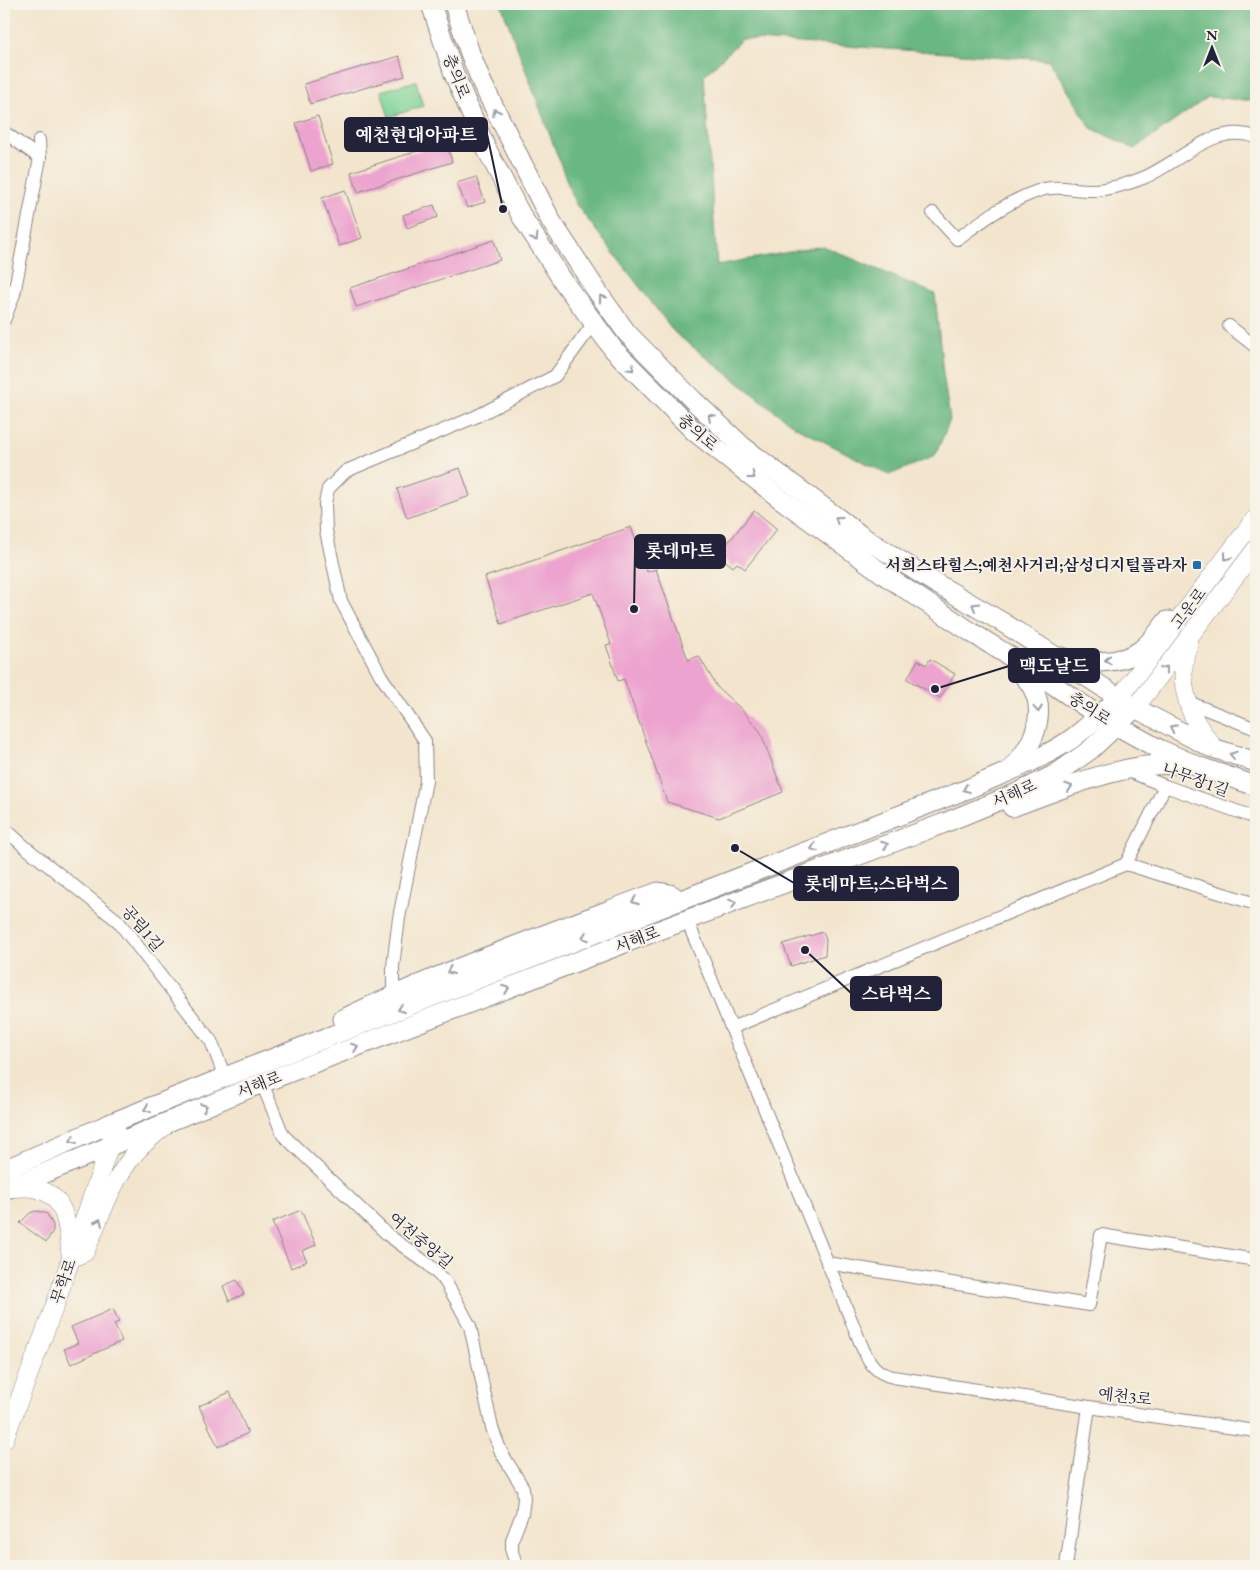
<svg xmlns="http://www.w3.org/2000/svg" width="1260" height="1570" font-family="'EB Garamond','Noto Serif KR',serif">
	<rect width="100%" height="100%" fill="#f7f3e8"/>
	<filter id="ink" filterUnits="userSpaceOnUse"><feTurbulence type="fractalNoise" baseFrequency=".02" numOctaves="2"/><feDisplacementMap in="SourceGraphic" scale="10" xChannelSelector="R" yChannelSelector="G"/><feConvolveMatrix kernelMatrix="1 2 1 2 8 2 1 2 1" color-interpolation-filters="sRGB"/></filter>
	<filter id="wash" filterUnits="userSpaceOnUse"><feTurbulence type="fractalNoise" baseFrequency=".0096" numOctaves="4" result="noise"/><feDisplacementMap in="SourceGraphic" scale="20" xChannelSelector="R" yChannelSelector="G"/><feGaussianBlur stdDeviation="1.12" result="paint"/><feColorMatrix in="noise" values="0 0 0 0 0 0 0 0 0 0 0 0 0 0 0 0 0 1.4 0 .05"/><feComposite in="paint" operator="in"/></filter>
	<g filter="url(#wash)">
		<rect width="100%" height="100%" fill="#f3e5cd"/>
		<!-- green -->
		<path fill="#82d699" stroke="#527c6a" d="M416,81L423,106L389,117L381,91Z"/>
		<!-- forest -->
		<path fill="#69b781" stroke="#466c5e" d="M501,4H1256V101L1208,97L1135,149L1091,128L1049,60L742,39L704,76L717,265L823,246L935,294L943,373L950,420L935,456L889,475L794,426L675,333L575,203Z"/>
		<g id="blocks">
			<!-- building -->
			<g fill="#eda3cf">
				<path d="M399,56L405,76L310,104L304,84Z"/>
				<path d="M318,116L333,164L311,171L296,123Z"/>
				<path d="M446,142L452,162L358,192L351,172Z"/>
				<path d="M476,177L485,202L467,208L457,183Z"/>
				<path d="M345,190L362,238L339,246L322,198Z"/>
				<path d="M434,205L438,217L407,228L403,215Z"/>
				<path d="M494,240L500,260L356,307L350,288Z"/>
				<path d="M460,468L470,496L407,518L397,489Z"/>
				<path d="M754,510L777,529L745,569L737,563L733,567L718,555Z"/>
				<path d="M631,527L647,572L656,569L688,660L699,656L717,687L740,708L760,731L783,792L719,818L667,802L624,679L618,681L606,645L611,644L593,593L501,624L485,577Z"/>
				<path d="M930,659L955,674L940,698L907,679L918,660L926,665Z"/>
				<path d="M823,932L826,940L825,955L791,966L783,944Z"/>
				<path d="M301,1210L316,1245L302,1251L307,1261L291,1268L272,1222Z"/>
				<path d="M35,1211L42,1212L47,1214L53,1225V1231L46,1242L20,1223L30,1213Z"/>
				<path d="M237,1280L244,1294L229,1301L223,1286Z"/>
				<path d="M113,1309L119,1322L114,1324L122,1341L71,1364L64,1349L78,1343L71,1327Z"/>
				<path d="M230,1392L248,1433L218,1447L199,1406Z"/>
			</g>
		</g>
	</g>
	<g filter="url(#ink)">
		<use href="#blocks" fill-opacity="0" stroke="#8a8484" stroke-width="1"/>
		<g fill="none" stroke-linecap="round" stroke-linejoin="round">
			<defs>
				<g id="minor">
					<path d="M4,132L40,158"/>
					<path d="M933,213L957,239C982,221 1008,201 1038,191C1056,184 1076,191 1095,190C1110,189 1128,184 1143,178C1180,163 1212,122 1256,137"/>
					<path d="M4,320L14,294L40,158L39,140"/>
					<path d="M1229,326L1256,347"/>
					<path d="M1188,702L1256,729"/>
					<path d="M1126,770L1165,786L1256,818"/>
					<path d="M4,828L25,847L118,921L211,1041L225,1077"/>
					<path d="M1126,864L1165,786"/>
					<path d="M687,920L863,1349C870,1364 876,1373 893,1377L1089,1407"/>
					<path d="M393,995V966L399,918L426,781L425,741L381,676L341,601L326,531L325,504L328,489L346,471L475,417L555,376L594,323"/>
					<path d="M731,1028L1126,864L1256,904"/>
					<path d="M262,1083L283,1135L388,1235L429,1265L445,1281L456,1300L470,1326L492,1428L501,1452L523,1488L524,1499L522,1514L512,1540V1552L517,1566"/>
					<path d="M827,1263L1089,1305L1101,1235L1256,1260"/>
					<path d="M1066,1566L1089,1407L1256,1431"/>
				</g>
				<g id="secondary">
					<path d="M1189,642C1176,676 1187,716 1210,742V747"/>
					<path d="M1120,697L1256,518"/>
					<path d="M1135,708L1256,549"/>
					<path d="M9,1188C17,1188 26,1187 33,1188C65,1193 68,1224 70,1251"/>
					<path d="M74,1257L85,1252C100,1218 112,1180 136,1152C145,1142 155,1134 165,1126"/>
					<path d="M4,1440L55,1305L118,1121"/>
				</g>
				<g id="primary">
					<path d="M431,4L454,74L485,146L522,217L565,284L614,350L695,432L778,497L886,576L974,634L1032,670L1099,716L1159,749L1200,767L1256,786"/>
					<path d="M454,4L470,53L482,83L551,221L599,294L627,333L694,401L742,446L863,537L932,581L1002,622L1135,708L1210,747L1256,762"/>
					<path d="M1061,657C1084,664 1121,665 1141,650C1151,642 1159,631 1167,621L1177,622"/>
					<path d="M1011,769C1040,739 1053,697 1015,668"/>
					<path d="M1012,807C1064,788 1130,759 1186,765"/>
					<path d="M343,1019C445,970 552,932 658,892L670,894L679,900"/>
					<path d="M4,1170L109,1124L225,1077L970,788C1003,773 1039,761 1070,740C1088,727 1103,712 1120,697"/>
					<path d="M4,1190L262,1083L625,943L942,824L1017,793L1056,774L1090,750L1135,708"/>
				</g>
			</defs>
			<!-- minor casing -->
			<use href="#minor" stroke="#8a8484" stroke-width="14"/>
			<!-- secondary casing -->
			<use href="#secondary" stroke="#8a8484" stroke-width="19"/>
			<!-- primary casing -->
			<use href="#primary" stroke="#8a8484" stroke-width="21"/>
			<!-- minor -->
			<use href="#minor" stroke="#fff" stroke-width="12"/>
			<!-- secondary -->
			<use href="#secondary" stroke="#fff" stroke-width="18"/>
			<!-- primary -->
			<use href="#primary" stroke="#fff" stroke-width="19"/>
		</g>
		<!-- one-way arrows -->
		<defs><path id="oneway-chevron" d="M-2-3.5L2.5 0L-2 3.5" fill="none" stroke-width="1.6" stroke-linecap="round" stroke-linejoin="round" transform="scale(1.25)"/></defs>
		<g stroke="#9c9ca7">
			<use href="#oneway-chevron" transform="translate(496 112) rotate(-116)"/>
			<use href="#oneway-chevron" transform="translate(535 238) rotate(58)"/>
			<use href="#oneway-chevron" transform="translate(602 298) rotate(-126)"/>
			<use href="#oneway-chevron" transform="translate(631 368) rotate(47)"/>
			<use href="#oneway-chevron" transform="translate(711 417) rotate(-137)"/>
			<use href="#oneway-chevron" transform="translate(752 476) rotate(38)"/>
			<use href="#oneway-chevron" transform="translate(838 519) rotate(-144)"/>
			<use href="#oneway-chevron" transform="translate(1227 557) rotate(127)"/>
			<use href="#oneway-chevron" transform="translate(975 606) rotate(-150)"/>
			<use href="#oneway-chevron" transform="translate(1108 660) rotate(175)"/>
			<use href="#oneway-chevron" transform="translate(1165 669) rotate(-53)"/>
			<use href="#oneway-chevron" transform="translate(1038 709) rotate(85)"/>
			<use href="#oneway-chevron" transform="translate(1173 728) rotate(-153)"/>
			<use href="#oneway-chevron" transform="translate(1233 755) rotate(-161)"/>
			<use href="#oneway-chevron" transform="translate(1069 787) rotate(-19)"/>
			<use href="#oneway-chevron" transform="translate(966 789) rotate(158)"/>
			<use href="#oneway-chevron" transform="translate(885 845) rotate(-21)"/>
			<use href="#oneway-chevron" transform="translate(814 848) rotate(159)"/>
			<use href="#oneway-chevron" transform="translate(635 901) rotate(159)"/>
			<use href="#oneway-chevron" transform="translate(733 903) rotate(-21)"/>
			<use href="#oneway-chevron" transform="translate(585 937) rotate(159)"/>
			<use href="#oneway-chevron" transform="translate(450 971) rotate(157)"/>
			<use href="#oneway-chevron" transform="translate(506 989) rotate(-21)"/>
			<use href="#oneway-chevron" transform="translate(401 1009) rotate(159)"/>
			<use href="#oneway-chevron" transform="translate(355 1047) rotate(-21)"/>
			<use href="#oneway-chevron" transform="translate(204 1107) rotate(-23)"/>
			<use href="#oneway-chevron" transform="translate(147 1109) rotate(158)"/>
			<use href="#oneway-chevron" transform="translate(73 1140) rotate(157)"/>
			<use href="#oneway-chevron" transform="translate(99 1222) rotate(-66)"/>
		</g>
	</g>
	<!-- markers -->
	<rect fill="#1f6fb2" stroke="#f7f3e8" stroke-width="2" x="1192" y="560" width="10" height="10" rx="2.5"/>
	<g text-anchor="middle" stroke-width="4" stroke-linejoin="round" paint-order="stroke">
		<!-- street labels -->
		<g font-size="16" fill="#22223b" stroke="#f7f3e8">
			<text transform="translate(457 76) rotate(69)" y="6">충의로</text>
			<text transform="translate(698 432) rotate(41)" y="6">충의로</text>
			<text transform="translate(1188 608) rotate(-53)" y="6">고운로</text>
			<text transform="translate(1090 708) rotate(33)" y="6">충의로</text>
			<text transform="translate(1196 779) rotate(20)" y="6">나무장1길</text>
			<text transform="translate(1014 793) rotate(-24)" y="6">서해로</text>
			<text transform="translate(143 928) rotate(50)" y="6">공림1길</text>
			<text transform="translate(637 939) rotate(-21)" y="6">서해로</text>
			<text transform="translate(259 1084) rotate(-22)" y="6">서해로</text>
			<text transform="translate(421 1240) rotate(40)" y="6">여전중앙길</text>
			<text transform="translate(63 1281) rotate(-71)" y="6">무학로</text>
			<text transform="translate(1125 1396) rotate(7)" y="6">예천3로</text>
		</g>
		<!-- poi labels -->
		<g font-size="16" font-weight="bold" fill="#22223b" stroke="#f7f3e8" text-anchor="end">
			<text x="1187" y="571">서희스타힐스;예천사거리;삼성디지털플라자</text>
		</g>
	</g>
	<!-- callouts -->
	<path fill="none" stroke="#22223b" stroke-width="2" d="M503 209L487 134M634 609L635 551M935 689L1009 666M735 848L794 883M805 950L851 993"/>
	<g fill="#22223b" stroke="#f7f3e8" stroke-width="2">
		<circle cx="503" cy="209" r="5"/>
		<circle cx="634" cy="609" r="5"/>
		<circle cx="935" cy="689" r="5"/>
		<circle cx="735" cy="848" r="5"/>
		<circle cx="805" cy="950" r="5"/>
	</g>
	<g fill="#22223b" stroke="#22223b" stroke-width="2">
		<rect x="345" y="118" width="142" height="33" rx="5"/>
		<rect x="635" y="535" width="90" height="33" rx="5"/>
		<rect x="1009" y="649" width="90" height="33" rx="5"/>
		<rect x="794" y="867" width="164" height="33" rx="5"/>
		<rect x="851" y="977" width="90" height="33" rx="5"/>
	</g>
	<g font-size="18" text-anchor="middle" font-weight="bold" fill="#fff">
		<text x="416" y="141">예천현대아파트</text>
		<text x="680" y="557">롯데마트</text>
		<text x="1054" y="672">맥도날드</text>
		<text x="876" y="890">롯데마트;스타벅스</text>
		<text x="896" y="1000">스타벅스</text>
	</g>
	<!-- margin -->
	<rect width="1260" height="1570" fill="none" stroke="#f7f3e8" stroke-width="20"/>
	<!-- north arrow -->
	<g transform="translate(1212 48)" stroke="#f7f3e8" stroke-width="4" paint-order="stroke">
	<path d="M0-4L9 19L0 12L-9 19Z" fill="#22223b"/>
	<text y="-8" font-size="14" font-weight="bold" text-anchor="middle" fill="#22223b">N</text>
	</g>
</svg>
